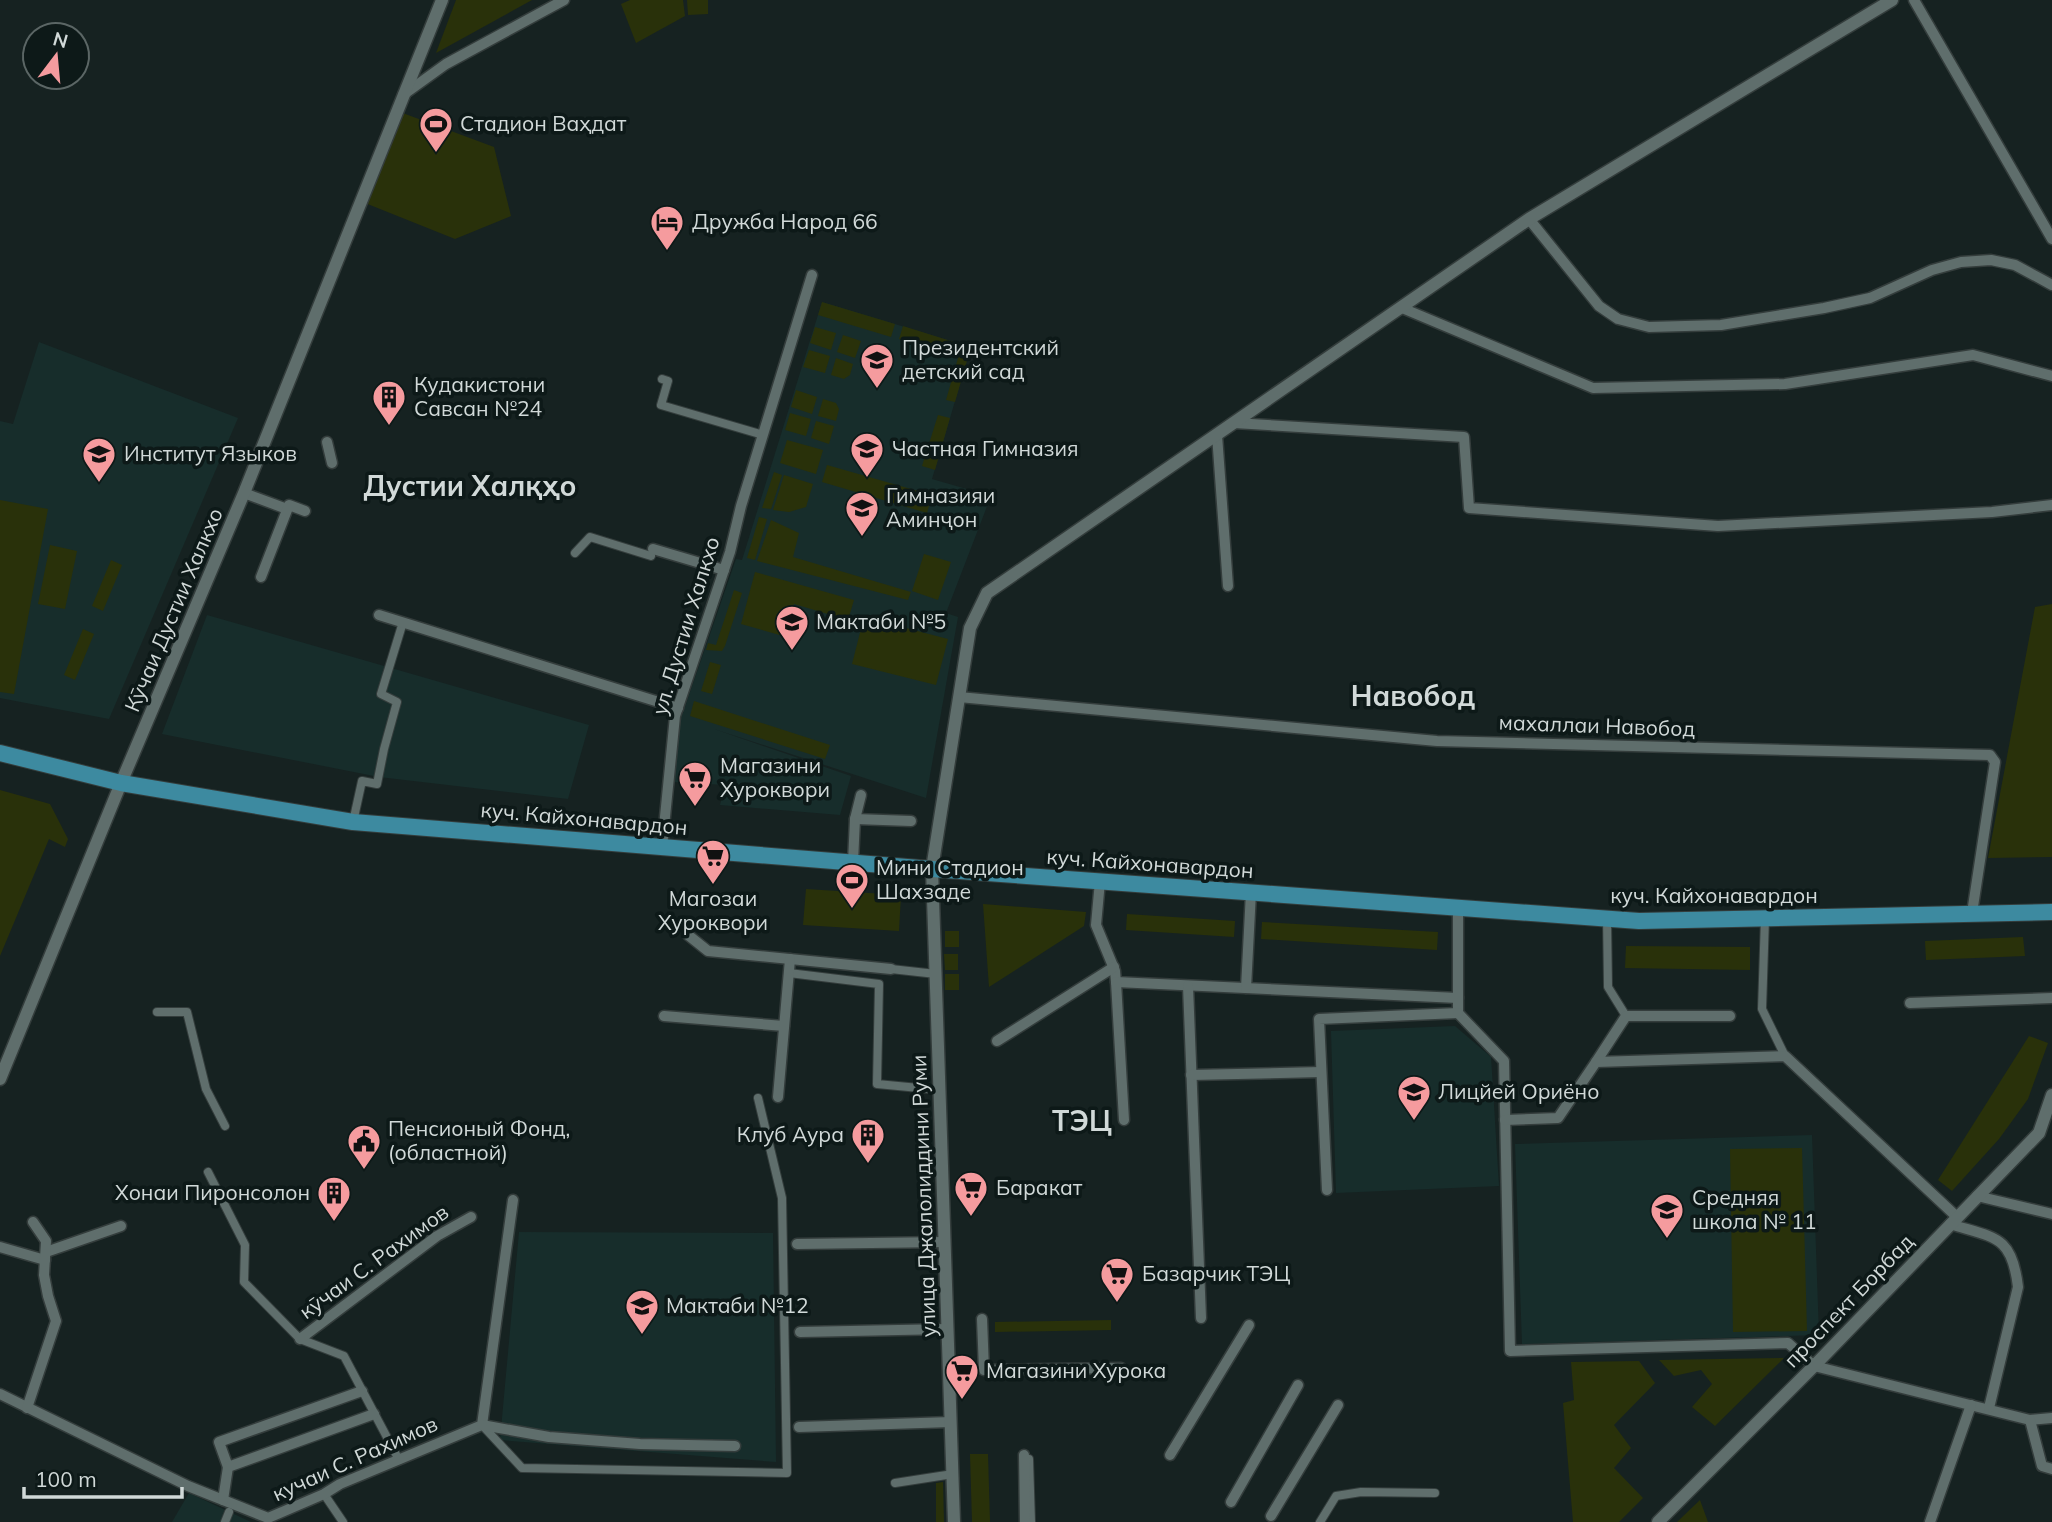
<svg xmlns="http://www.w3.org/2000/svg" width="2052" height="1522" font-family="Mulish,sans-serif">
	<rect width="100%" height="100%" fill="#162221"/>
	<!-- built -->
	<g fill="#172d2b">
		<path d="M822,302L971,347L932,479L991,496L946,613L958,617L926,798L714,729L851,776L840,815L720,805L725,785L673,782L678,718H681L736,559L742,560Z"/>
		<path d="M39,342L238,418L109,719L0,698V421L13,424Z"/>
		<path d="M207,615L589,725L568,799L379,777L162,734Z"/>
		<path d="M1455,1026L1491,1057L1499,1186L1336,1193L1331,1031Z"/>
		<path d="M1812,1135L1819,1335L1522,1344L1515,1144Z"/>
		<path d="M519,1232L773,1233L776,1462L500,1440Z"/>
		<path d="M189,1493L251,1522H172Z"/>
	</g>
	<!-- green -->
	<g fill="#29310a">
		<path d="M456,0H532L436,53Z"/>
		<path d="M630,0H683L685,16L636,43L621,4Z"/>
		<path d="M687,0H708V14L688,15Z"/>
		<path d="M400,112L494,147L511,216L455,239L365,203Z"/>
		<path d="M822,302L895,324L891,337L818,315Z"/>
		<path d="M903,326L954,342L950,355L899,339Z"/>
		<path d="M815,327L836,333L831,350L810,343Z"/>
		<path d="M843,335L861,341L855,358L837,352Z"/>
		<path d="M962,344L971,347L955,402L946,400Z"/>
		<path d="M809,350L830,356L825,373L803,367Z"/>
		<path d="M836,358L853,364L850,375L844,379L831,375Z"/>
		<path d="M796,390L817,397L812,414L791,407Z"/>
		<path d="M823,399L836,403L839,409L836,421L818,416Z"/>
		<path d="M790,413L811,419L806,436L785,430Z"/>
		<path d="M938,415L950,418L935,470L922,466Z"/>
		<path d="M816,421L834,426L829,444L811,438Z"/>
		<path d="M787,440L823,450L816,474L780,463Z"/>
		<path d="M827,465L932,495L927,513L822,482Z"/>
		<path d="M774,472L782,475L771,509L762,508Z"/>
		<path d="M784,475L813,484L806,507L789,512L773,510Z"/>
		<path d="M0,500L48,509L14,694L0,692Z"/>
		<path d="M759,517L767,519L755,560L747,558Z"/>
		<path d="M771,520L799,533L793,557L911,592L908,600L757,561Z"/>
		<path d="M50,545L77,551L65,609L38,604Z"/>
		<path d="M924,554L951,562L938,600L912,591Z"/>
		<path d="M111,560L122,565L103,611L92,606Z"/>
		<path d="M755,572L854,600L848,620L794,604L783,636L741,624Z"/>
		<path d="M734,590L742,593L725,646L722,651L706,650L708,643L716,645Z"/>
		<path d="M2052,604V857L1988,858L2035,607Z"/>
		<path d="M864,617L948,639L936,685L852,664Z"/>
		<path d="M83,629L94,634L75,680L64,675Z"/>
		<path d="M710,662L721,665L712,694L701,691Z"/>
		<path d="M694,701L830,745L825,759L690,716Z"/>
		<path d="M0,790L50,804L68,839L65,847L49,839L0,956Z"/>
		<path d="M806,889L901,895L899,931L803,925Z"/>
		<path d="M983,904L1086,912L1084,926L989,987Z"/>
		<path d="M1127,914L1235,921L1234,937L1126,930Z"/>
		<path d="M1262,922L1438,932L1437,950L1261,939Z"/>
		<rect x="945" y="931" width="14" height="16"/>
		<path d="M2023,937L2025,956L1926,960L1925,941Z"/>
		<path d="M1626,946L1750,947V970L1625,968Z"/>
		<path d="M944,954H958V970H945Z"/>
		<rect x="945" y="974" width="14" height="16"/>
		<path d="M2029,1036L2048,1043L2028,1099L1999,1139L1952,1191L1938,1180Z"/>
		<path d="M1802,1148L1807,1331L1733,1332L1730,1149Z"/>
		<path d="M1111,1320V1330L995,1332V1322Z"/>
		<path d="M1784,1358L1715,1426L1692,1407L1712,1384L1701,1370L1674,1376L1659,1360Z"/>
		<path d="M1639,1361L1655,1383L1614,1425L1631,1448L1614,1468L1643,1498L1619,1522H1573L1563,1403L1574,1400L1571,1362Z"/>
		<path d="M970,1454H988L990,1522H972Z"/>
		<path d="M943,1482L944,1522H936V1483Z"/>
		<path d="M1700,1500L1708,1522H1677Z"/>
	</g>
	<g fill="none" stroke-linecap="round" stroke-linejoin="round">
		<defs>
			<g id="pedestrian">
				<path d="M662,379L668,381L661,405L763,435"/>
				<path d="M575,553L590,537L651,556"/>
				<path d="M353,822L362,781L377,784L384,749L397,702L381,694L403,622"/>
				<path d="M1607,918L1608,987L1626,1016"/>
				<path d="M1765,918L1762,1009L1785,1056"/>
				<path d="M891,969L936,974"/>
				<path d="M789,973L879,984L877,1084L940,1090"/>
				<path d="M157,1012H187L206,1089L225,1126"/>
				<path d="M208,1172L245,1245L244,1282L300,1339L344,1356L399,1460"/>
				<path d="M482,1425L522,1468L787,1473L782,1198L758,1098"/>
				<path d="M1029,1459L1031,1522"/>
				<path d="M895,1483L953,1474"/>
				<path d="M324,1494L343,1522"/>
				<path d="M225,1522L229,1512"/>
				<path d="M1320,1522L1336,1496L1361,1492L1435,1493"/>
			</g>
			<g id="minor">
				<path d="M1914,0L2052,239"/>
				<path d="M403,95L446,64L564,0"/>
				<path d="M1529,219L1599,306L1618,319L1649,327L1721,325L1824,308L1870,298L1932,270L1961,262L1991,260L2015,265L2052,285"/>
				<path d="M1402,308L1593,388L1785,384L1973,355L2052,376"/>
				<path d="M1234,423L1464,437L1469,508L1718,526L1992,512L2052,505"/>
				<path d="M1217,435L1228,586"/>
				<path d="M327,442L332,463"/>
				<path d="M244,493L287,509"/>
				<path d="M653,549L724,570"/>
				<path d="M261,577L289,505L305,511"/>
				<path d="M379,615L678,708"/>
				<path d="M959,697L1437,741L1990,755L1995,762L1972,913"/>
				<path d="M855,819L911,821"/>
				<path d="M662,847L675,716L730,552L741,506L812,275"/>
				<path d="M853,862L855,819L861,795"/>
				<path d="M1100,881L1096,925L1115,971L1116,982L1458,998"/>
				<path d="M1458,908V1013L1504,1061L1510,1351L1788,1343L1814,1366L2030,1420L2052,1418"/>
				<path d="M688,935L708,951L891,969"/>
				<path d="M1116,982L1124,1120"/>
				<path d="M1188,986L1201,1318"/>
				<path d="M1246,988L1251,892"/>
				<path d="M1910,1003L2052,998"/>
				<path d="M664,1016L784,1026"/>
				<path d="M997,1041L1114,967"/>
				<path d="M1596,1062L1626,1016H1730"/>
				<path d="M1191,1075L1321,1072"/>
				<path d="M778,1097L790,959"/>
				<path d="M1505,1120L1558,1118L1596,1062L1785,1056L1957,1217"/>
				<path d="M1327,1190L1319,1019L1458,1013"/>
				<path d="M1977,1196L2052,1214"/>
				<path d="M1950,1224C1995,1238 2012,1235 2018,1287L1989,1408"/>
				<path d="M797,1244L945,1242"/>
				<path d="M0,1247L45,1260"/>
				<path d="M46,1252L121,1226"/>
				<path d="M982,1319L984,1370L1121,1368"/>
				<path d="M800,1332L948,1329"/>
				<path d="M300,1339L437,1236L471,1217"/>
				<path d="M0,1394L188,1486L268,1518L324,1494L340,1484L482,1425L513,1200"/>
				<path d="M27,1408L56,1321L48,1296L44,1275L46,1241L33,1222"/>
				<path d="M2030,1420L2042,1466L2052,1469"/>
				<path d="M482,1425L549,1437L640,1444L735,1446"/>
				<path d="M799,1427L951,1422"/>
				<path d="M1024,1455L1025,1522"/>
				<path d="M1170,1455L1249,1325"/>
				<path d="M228,1467L219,1442L362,1391"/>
				<path d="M223,1500L228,1467L374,1414"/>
				<path d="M1231,1502L1298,1385"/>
				<path d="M1271,1516L1338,1405"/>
				<path d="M1930,1522L1971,1405"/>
			</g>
			<g id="tertiary">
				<path d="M0,1079L121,783L244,493L442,0"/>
				<path d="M954,1522L932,869L970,628L987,593L1529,219L1892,0"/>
				<path d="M1658,1522L1814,1366L2039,1133L2052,1095"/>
			</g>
			<path id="primary" d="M0,753L121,783L353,822L932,869L1639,921L2052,912"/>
		</defs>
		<!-- pedestrian casing -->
		<use href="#pedestrian" stroke="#343d3c" stroke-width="10"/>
		<!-- minor casing -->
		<use href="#minor" stroke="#343d3c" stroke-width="13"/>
		<!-- tertiary casing -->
		<use href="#tertiary" stroke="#343d3c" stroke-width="15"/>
		<!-- primary casing -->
		<use href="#primary" stroke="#343d3c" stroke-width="18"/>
		<!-- pedestrian -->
		<use href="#pedestrian" stroke="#5f6e6c" stroke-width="8"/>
		<!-- minor -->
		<use href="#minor" stroke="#5f6e6c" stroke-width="10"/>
		<!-- tertiary -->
		<use href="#tertiary" stroke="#5f6e6c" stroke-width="12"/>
		<!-- primary -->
		<use href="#primary" stroke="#3d8aa0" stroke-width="16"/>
	</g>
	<!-- icons -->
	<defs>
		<symbol id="stadium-pin" viewBox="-11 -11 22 30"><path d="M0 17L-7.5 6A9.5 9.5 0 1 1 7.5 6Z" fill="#f59b9e" stroke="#0d1918"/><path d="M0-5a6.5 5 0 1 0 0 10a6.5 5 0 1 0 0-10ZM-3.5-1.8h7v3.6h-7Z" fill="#111"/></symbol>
		<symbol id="hotel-pin" viewBox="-11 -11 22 30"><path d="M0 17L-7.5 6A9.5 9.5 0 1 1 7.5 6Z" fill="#f59b9e" stroke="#0d1918"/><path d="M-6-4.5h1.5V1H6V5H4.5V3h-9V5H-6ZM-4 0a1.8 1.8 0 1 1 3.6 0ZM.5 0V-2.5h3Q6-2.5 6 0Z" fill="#111"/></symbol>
		<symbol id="school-pin" viewBox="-11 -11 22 30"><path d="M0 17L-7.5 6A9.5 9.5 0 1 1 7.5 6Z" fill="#f59b9e" stroke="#0d1918"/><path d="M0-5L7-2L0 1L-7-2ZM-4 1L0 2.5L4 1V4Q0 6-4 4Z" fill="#111"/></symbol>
		<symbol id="building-pin" viewBox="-11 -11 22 30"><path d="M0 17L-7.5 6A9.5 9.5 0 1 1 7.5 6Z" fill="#f59b9e" stroke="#0d1918"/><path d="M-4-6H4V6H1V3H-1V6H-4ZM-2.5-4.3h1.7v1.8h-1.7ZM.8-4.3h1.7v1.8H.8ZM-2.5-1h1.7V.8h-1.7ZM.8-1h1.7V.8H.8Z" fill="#111"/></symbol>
		<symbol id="university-pin" viewBox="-11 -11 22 30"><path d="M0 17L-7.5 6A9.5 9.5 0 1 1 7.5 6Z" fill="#f59b9e" stroke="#0d1918"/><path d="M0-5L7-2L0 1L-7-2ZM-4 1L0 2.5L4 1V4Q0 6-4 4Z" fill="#111"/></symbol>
		<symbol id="supermarket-pin" viewBox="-11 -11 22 30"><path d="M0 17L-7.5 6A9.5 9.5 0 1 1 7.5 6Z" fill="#f59b9e" stroke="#0d1918"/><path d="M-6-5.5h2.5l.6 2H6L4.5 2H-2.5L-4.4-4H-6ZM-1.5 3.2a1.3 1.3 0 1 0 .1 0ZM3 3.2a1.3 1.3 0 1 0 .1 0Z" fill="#111"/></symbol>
		<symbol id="civic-pin" viewBox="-11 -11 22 30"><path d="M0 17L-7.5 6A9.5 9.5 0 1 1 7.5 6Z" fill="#f59b9e" stroke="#0d1918"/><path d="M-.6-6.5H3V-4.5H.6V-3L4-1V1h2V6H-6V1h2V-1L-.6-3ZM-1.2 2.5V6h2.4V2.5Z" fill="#111"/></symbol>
	</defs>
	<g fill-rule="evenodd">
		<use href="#stadium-pin" x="417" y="105" width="38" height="52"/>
		<use href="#hotel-pin" x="648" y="203" width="38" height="52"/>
		<use href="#school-pin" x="858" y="341" width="38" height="52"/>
		<use href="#building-pin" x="370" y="378" width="38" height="52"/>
		<use href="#school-pin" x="848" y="430" width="38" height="52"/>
		<use href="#university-pin" x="80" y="435" width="38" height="52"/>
		<use href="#school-pin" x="843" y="489" width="38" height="52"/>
		<use href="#school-pin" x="773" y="603" width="38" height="52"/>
		<use href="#supermarket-pin" x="676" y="759" width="38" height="52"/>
		<use href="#supermarket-pin" x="694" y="837" width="38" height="52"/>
		<use href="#stadium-pin" x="833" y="861" width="38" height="52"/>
		<use href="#school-pin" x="1395" y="1073" width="38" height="52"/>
		<use href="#building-pin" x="849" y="1116" width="38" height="52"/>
		<use href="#civic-pin" x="345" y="1122" width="38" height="52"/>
		<use href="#supermarket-pin" x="952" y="1169" width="38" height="52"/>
		<use href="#building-pin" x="315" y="1174" width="38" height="52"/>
		<use href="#school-pin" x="1648" y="1191" width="38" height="52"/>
		<use href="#supermarket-pin" x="1098" y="1255" width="38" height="52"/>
		<use href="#school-pin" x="623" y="1287" width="38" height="52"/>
		<use href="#supermarket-pin" x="943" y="1352" width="38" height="52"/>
	</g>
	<g text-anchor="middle" stroke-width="7" stroke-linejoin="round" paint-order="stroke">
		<!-- poi labels -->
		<g font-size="21" fill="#d1d9d8" stroke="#0d1918" text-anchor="start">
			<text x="460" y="131">Стадион Ваҳдат</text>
			<text x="692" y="229">Дружба Народ 66</text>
			<text x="902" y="355">Президентский<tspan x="902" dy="24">детский сад</tspan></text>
			<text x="414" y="392">Кудакистони<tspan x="414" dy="24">Савсан №24</tspan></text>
			<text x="892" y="456">Частная Гимназия</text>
			<text x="124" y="461">Институт Языков</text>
			<text x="886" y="503">Гимназияи<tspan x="886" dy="24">Аминҷон</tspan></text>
			<text x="816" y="629">Мактаби №5</text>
			<text x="720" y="773">Магазини<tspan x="720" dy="24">Хуроквори</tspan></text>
			<text x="876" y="875">Мини Стадион<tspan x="876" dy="24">Шахзаде</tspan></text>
			<text x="713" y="906" text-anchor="middle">Магозаи<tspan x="713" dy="24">Хуроквори</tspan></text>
			<text x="1438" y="1099">Лицйей Ориёно</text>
			<text x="388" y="1136">Пенсионый Фонд,<tspan x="388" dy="24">(областной)</tspan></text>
			<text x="844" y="1142" text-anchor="end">Клуб Аура</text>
			<text x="996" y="1195">Баракат</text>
			<text x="310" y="1200" text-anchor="end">Хонаи Пиронсолон</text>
			<text x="1692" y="1205">Средняя<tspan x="1692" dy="24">школа № 11</tspan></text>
			<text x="1142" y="1281">Базарчик ТЭЦ</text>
			<text x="666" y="1313">Мактаби №12</text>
			<text x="986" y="1378">Магазини Хурока</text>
		</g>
		<!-- street labels -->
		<g font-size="21" fill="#d1d9d8" stroke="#0d1918">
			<text transform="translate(174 610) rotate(-67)" y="7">Кӯчаи Дустии Халкхо</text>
			<text transform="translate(686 626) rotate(-73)" y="7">ул. Дустии Халкхо</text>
			<text transform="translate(1597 726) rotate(2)" y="7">махаллаи Навобод</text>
			<text transform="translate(584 819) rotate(5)" y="7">куч. Кайхонавардон</text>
			<text transform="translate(1150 864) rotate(4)" y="7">куч. Кайхонавардон</text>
			<text x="1714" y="903">куч. Кайхонавардон</text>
			<text transform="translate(924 1196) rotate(-92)" y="7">улица Джалолиддини Руми</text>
			<text transform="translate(374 1262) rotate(-36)" y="7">кӯчаи С. Рахимов</text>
			<text transform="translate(1849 1301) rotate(-46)" y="7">проспект Борбад</text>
			<text transform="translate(355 1459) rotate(-24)" y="7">кучаи С. Рахимов</text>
		</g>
		<!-- district labels -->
		<g font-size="28" font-weight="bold" fill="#d1d9d8" stroke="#0d1918">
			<text x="470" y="496">Дустии Халқҳо</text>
			<text x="1413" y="706">Навобод</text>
			<text x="1082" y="1131">ТЭЦ</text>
		</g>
	</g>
	<!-- north arrow -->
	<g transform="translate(56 56) rotate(16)"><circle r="33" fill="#0d1918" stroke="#5b6665" stroke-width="2"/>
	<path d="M0-5L12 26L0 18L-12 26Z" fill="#f59b9e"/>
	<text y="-10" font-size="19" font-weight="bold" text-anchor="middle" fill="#d1d9d8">N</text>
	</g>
	<!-- scale -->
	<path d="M24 1487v10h158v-10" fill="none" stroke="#d1d9d8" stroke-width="3.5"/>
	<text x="35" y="1487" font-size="21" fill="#d1d9d8" stroke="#0d1918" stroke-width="5" paint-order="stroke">100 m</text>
</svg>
